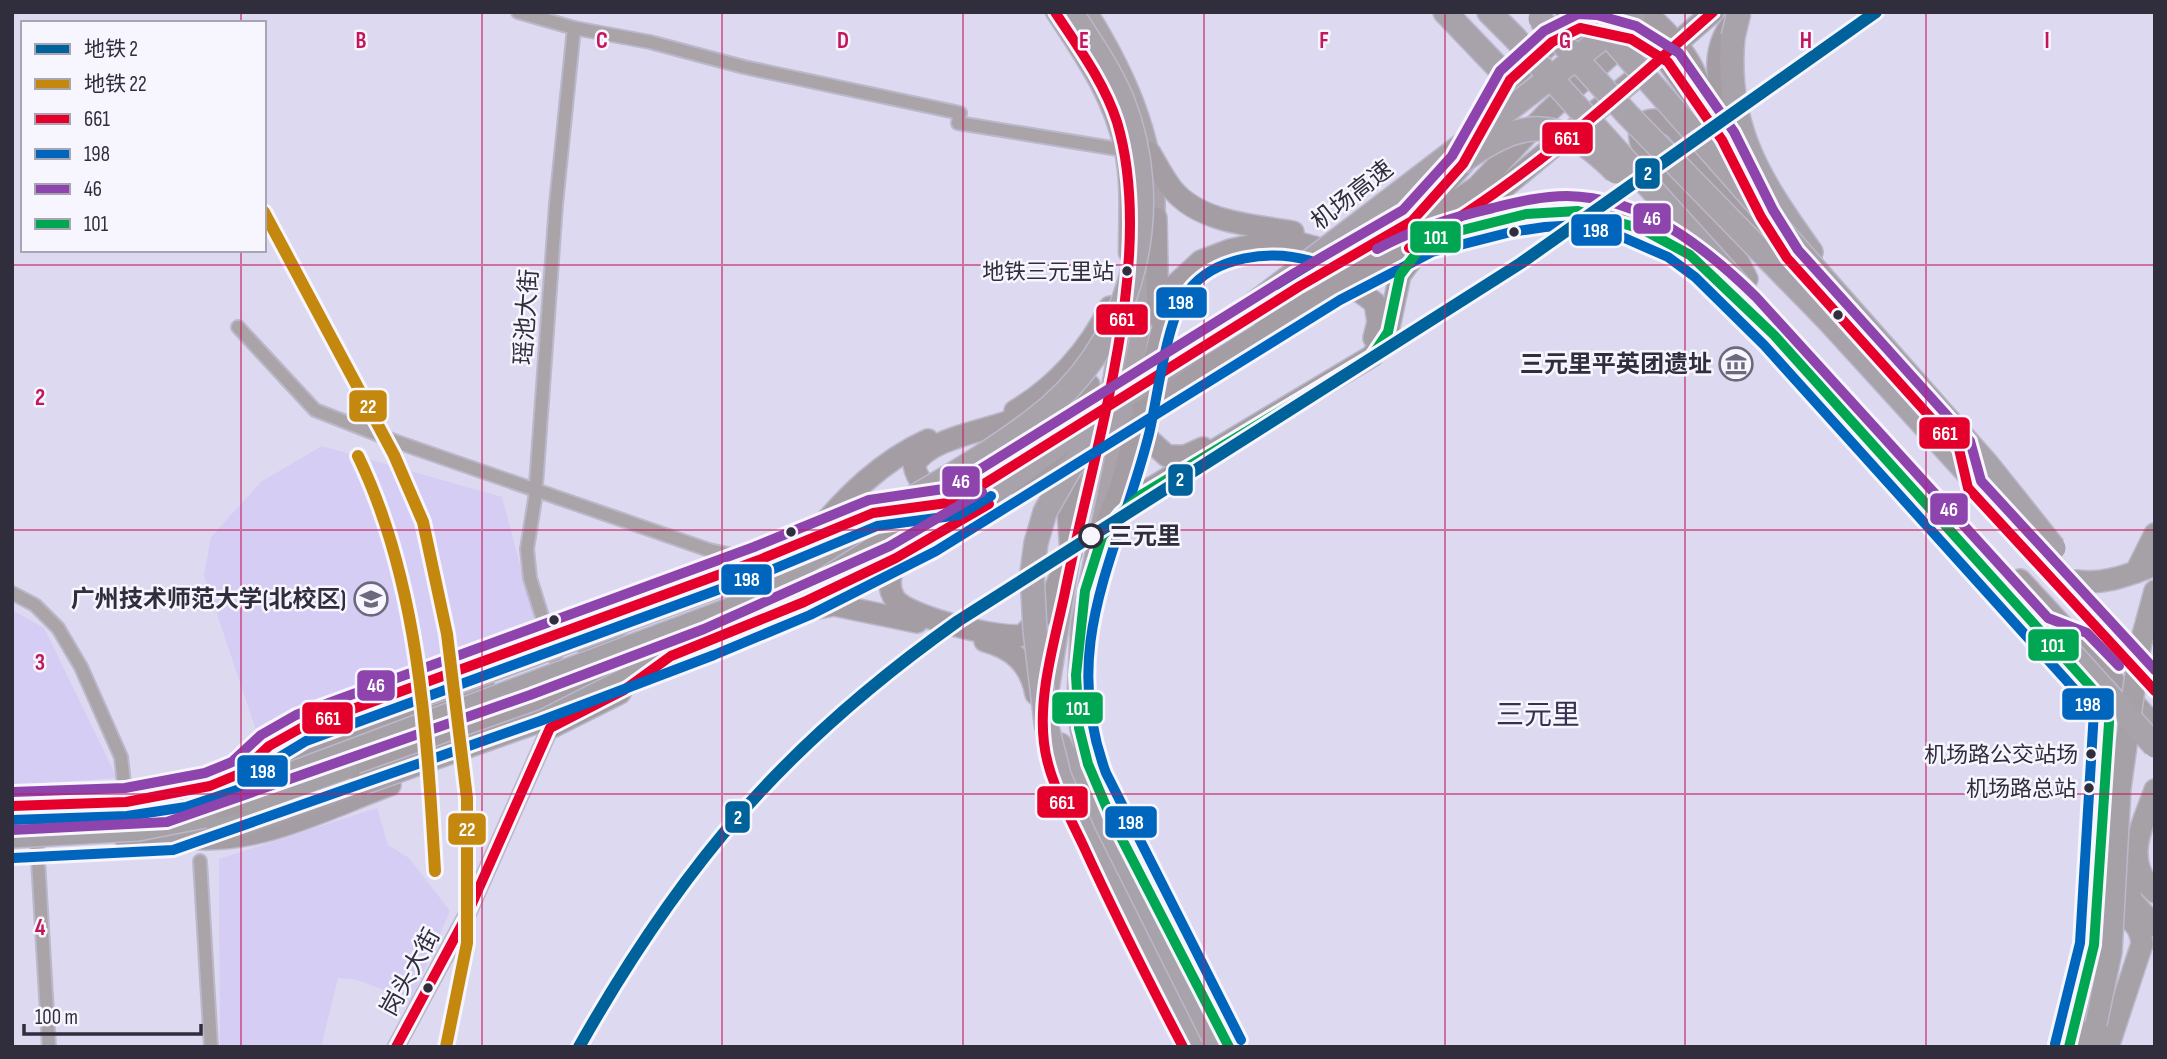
<svg xmlns="http://www.w3.org/2000/svg" width="2167" height="1059" font-family="'Sofia Sans Condensed','Noto Sans SC',sans-serif">
	<rect width="100%" height="100%" fill="#ddd9f0"/>
	<!-- built -->
	<g fill="#d5cdf3">
		<path d="M322,446L502,497L536,624L257,733L204,575L211,537L261,482Z"/>
		<path d="M12,610L44,628L117,778L12,785Z"/>
		<path d="M377,808L388,845L409,858L450,911L410,1003L387,991L354,979L338,978L321,1047H220L219,859Z"/>
	</g>
	<g fill="none" stroke-linecap="round" stroke-linejoin="round">
		<!-- primary-tunnel -->
		<path stroke="#bab7cc" stroke-width="21" stroke-dasharray="21 10" stroke-linecap="butt" d="M1616,50L1660,12"/>
		<defs>
			<g id="minor">
				<path d="M518,12L574,28L556,204L535,499L527,549L530,578L557,664"/>
				<path d="M574,28L650,42L744,67L960,113L958,123L1124,150"/>
				<path d="M238,327L315,410L397,442L709,550L751,559"/>
				<path d="M12,593L35,605L58,628L81,667L121,757L126,801"/>
				<path d="M37,843L49,1047"/>
				<path d="M200,861L211,1047"/>
			</g>
			<path id="tertiary" d="M396,1047L467,915L550,728"/>
			<g id="secondary">
				<path d="M1055,12C1084,56 1114,99 1124,151C1131,184 1128,219 1128,253"/>
				<path d="M1088,12C1130,79 1161,151 1155,232"/>
				<path d="M1151,280L1080,624L1076,710L1084,753L1105,804L1229,1047"/>
				<path d="M1049,693L1071,553L1108,405L1125,306"/>
			</g>
			<g id="primary">
				<path d="M1645,12C1669,33 1697,62 1701,95"/>
				<path d="M1684,37L1713,12"/>
				<path d="M1732,135C1721,97 1705,53 1735,20"/>
				<path d="M1150,153C1157,165 1164,179 1173,190C1201,223 1253,225 1293,232"/>
				<path d="M1156,218L1158,317"/>
				<path d="M1762,219L1787,258L1820,297"/>
				<path d="M1412,221L1463,164L1510,80L1552,42L1580,28L1595,29L1631,39L1668,62L1703,110L1743,180"/>
				<path d="M1630,225C1672,240 1702,263 1734,294"/>
				<path d="M1427,239C1516,218 1602,191 1691,232"/>
				<path d="M1747,279L1731,247L1647,155C1629,128 1646,109 1674,127L1756,218"/>
				<path d="M1300,286L1412,221L1448,206L1477,187L1547,113L1615,51"/>
				<path d="M1333,288L1359,291L1375,303L1378,322L1374,338"/>
				<path d="M1333,288L1427,239L1489,200L1637,77"/>
				<path d="M1064,384L1078,376L1089,385L1078,440"/>
				<path d="M1015,411C1056,387 1089,350 1110,307"/>
				<path d="M1141,415L1145,436L1167,456H1185L1203,448"/>
				<path d="M943,497C929,491 917,481 914,465C932,433 1002,431 1035,410"/>
				<path d="M1107,521L1121,486L1174,286L1201,261L1230,250L1271,241L1288,240L1321,249L1327,263L1324,272"/>
				<path d="M814,535C846,497 881,461 928,440"/>
				<path d="M809,539L880,511"/>
				<path d="M1098,543L1119,515L1148,490L1372,356L1388,332L1400,275L1427,239"/>
				<path d="M896,558C891,571 886,587 895,599C907,617 1002,640 1023,635L1043,615L1071,553L1067,497L1071,471"/>
				<path d="M813,566L955,502"/>
				<path d="M2020,580L2141,711"/>
				<path d="M764,618L834,605L917,622"/>
				<path d="M985,641C1014,649 1030,664 1036,694"/>
				<path d="M589,652L621,623"/>
				<path d="M552,727L620,693"/>
				<path d="M247,766L276,741L301,728L766,557"/>
				<path d="M330,780L606,680"/>
				<path d="M12,806L126,801L185,791L302,755L485,689"/>
				<path d="M179,837C253,848 322,810 390,785"/>
				<path d="M126,840L170,836L270,801"/>
			</g>
			<g id="trunk">
				<path d="M2136,572L2155,534"/>
				<path d="M742,578L834,538"/>
				<path d="M2076,581C2105,585 2128,575 2155,565"/>
				<path d="M747,618L890,557"/>
				<path d="M2140,646L2155,591"/>
				<path d="M2146,716L2155,735"/>
				<path d="M240,774L312,736L410,701"/>
				<path d="M2155,790C2143,825 2121,861 2155,892"/>
				<path d="M170,836L248,824L363,784"/>
				<path d="M2120,854L2132,901L2155,926"/>
				<path d="M2097,920C2119,909 2140,918 2142,944L2108,1047"/>
				<path d="M2069,1047L2094,945L2109,723L2107,705"/>
				<path d="M2090,1047L2096,1024"/>
			</g>
			<g id="motorway">
				<path d="M1445,12L1510,80"/>
				<path d="M1489,12L1514,37"/>
				<path d="M1568,12L1580,28"/>
				<path d="M1733,37C1724,127 1761,182 1811,252"/>
				<path d="M890,557L914,545"/>
				<path d="M1060,745L1097,833L1206,1047"/>
			</g>
		</defs>
		<!-- minor casing -->
		<use href="#minor" stroke="#bcb8cb" stroke-width="16"/>
		<!-- tertiary casing -->
		<use href="#tertiary" stroke="#bcb8cb" stroke-width="19"/>
		<!-- secondary casing -->
		<use href="#secondary" stroke="#bcb8cb" stroke-width="21"/>
		<!-- primary casing -->
		<use href="#primary" stroke="#bcb8cb" stroke-width="24"/>
		<!-- trunk casing -->
		<use href="#trunk" stroke="#bcb8cb" stroke-width="24"/>
		<!-- motorway casing -->
		<use href="#motorway" stroke="#bcb8cb" stroke-width="26"/>
		<!-- minor -->
		<use href="#minor" stroke="#aaa3a7" stroke-width="12"/>
		<!-- tertiary -->
		<use href="#tertiary" stroke="#aaa3a7" stroke-width="16"/>
		<!-- secondary -->
		<use href="#secondary" stroke="#aaa3a9" stroke-width="18"/>
		<!-- primary -->
		<use href="#primary" stroke="#a49ea4" stroke-width="21"/>
		<!-- trunk -->
		<use href="#trunk" stroke="#a6a0a7" stroke-width="21"/>
		<!-- motorway -->
		<use href="#motorway" stroke="#a8a2aa" stroke-width="23"/>
		<defs>
			<g id="primary-bridge">
				<path d="M1255,314L1300,286"/>
				<path d="M1018,486L1333,288"/>
				<path d="M955,502L1025,458"/>
			</g>
			<g id="trunk-bridge">
				<path d="M678,643L747,618"/>
				<path d="M410,701L742,578"/>
				<path d="M363,784L544,720L695,644"/>
				<path d="M252,803L347,768"/>
				<path d="M12,822L147,814L240,792L742,604L883,515"/>
				<path d="M12,837L138,830L205,817"/>
				<path d="M2096,1024L2111,952L2120,788L2140,646"/>
			</g>
			<g id="motorway-bridge">
				<path d="M1588,12L1987,464L2054,548"/>
				<path d="M1540,19L1628,115L1828,320L2155,678"/>
				<path d="M1514,37L2155,746"/>
				<path d="M1733,37L1739,12"/>
				<path d="M1460,163C1523,117 1560,115 1616,172"/>
				<path d="M1122,410L1070,468L1045,512L1036,543L1032,573L1035,630L1046,723L1059,775L1084,834L1191,1047"/>
				<path d="M883,515C937,484 1006,445 1052,405C1137,329 1164,204 1122,99C1109,68 1089,40 1071,12"/>
				<path d="M914,545C1005,491 1084,419 1175,364L1634,14"/>
			</g>
		</defs>
		<!-- primary-bridge casing -->
		<use href="#primary-bridge" stroke="#bcb8cb" stroke-width="24" stroke-linecap="butt"/>
		<!-- trunk-bridge casing -->
		<use href="#trunk-bridge" stroke="#bcb8cb" stroke-width="24" stroke-linecap="butt"/>
		<!-- motorway-bridge casing -->
		<use href="#motorway-bridge" stroke="#bcb8cb" stroke-width="26" stroke-linecap="butt"/>
		<!-- primary-bridge -->
		<use href="#primary-bridge" stroke="#a49ea4" stroke-width="21"/>
		<!-- trunk-bridge -->
		<use href="#trunk-bridge" stroke="#a6a0a7" stroke-width="21"/>
		<!-- motorway-bridge -->
		<use href="#motorway-bridge" stroke="#a8a2aa" stroke-width="23"/>
		<defs>
			<g id="bus-1">
				<path d="M1055,12C1078,47 1104,82 1117,122C1158,259 1092,454 1065,592C1055,640 1038,694 1044,743C1048,779 1068,813 1083,845C1114,913 1148,980 1183,1047"/>
				<path d="M1409,248C1522,184 1616,98 1713,12"/>
				<path d="M12,806L126,802L210,786L239,774L269,746L301,728L759,560L873,513L955,502L1300,286L1412,221L1463,164L1510,80L1552,42L1580,28L1631,39L1668,62L1722,140L1761,217L1787,258L1959,449L1968,488L2155,691"/>
				<path d="M396,1047L467,915L550,728L624,690L671,656L804,602L896,558L989,504"/>
			</g>
			<g id="bus-2">
				<path d="M12,820L127,816L186,807L243,788L278,758L306,741L764,573L877,526L959,515L991,496"/>
				<path d="M13,858L173,850L540,721L714,655L810,615L936,551L1340,300L1432,252L1511,232L1545,227L1577,225L1620,236L1668,257L1695,277L1764,345L2094,711L2080,943L2055,1044"/>
				<path d="M1241,1040L1106,773C1058,644 1119,554 1149,434C1158,396 1166,320 1188,291C1215,256 1271,249 1311,261L1312,263L1276,285"/>
			</g>
			<g id="bus-3">
				<path d="M1377,249C1414,229 1453,217 1493,208C1517,202 1542,196 1567,196C1642,197 1705,247 1756,297L2048,618L2087,633L2119,666"/>
				<path d="M12,792L125,788L205,773L232,762L261,735L296,715L754,547L869,500L950,488L1293,274L1403,210L1452,156L1500,71L1544,31L1578,14L1597,15L1636,26L1679,53L1734,132L1773,210L1798,250L1970,441L1981,481L2155,670"/>
				<path d="M12,830L167,822L530,695L704,629L890,546L982,492"/>
			</g>
			<path id="bus-4" d="M1229,1047L1111,818L1088,764L1079,728L1076,675L1085,591L1102,537L1120,514L1141,495L1372,356L1388,332L1400,275L1427,239L1526,214L1578,211L1642,229L1690,255L1774,335L2107,705L2109,723L2094,945L2069,1047"/>
		</defs>
		<!-- bus-1 casing -->
		<use href="#bus-1" stroke="#f7f5fe" stroke-width="16"/>
		<!-- bus-2 casing -->
		<use href="#bus-2" stroke="#f7f5fe" stroke-width="16"/>
		<!-- bus-3 casing -->
		<use href="#bus-3" stroke="#f7f5fe" stroke-width="16"/>
		<!-- bus-4 casing -->
		<use href="#bus-4" stroke="#f7f5fe" stroke-width="16"/>
		<!-- bus-1 -->
		<use href="#bus-1" stroke="#e4002b" stroke-width="10"/>
		<!-- bus-2 -->
		<use href="#bus-2" stroke="#0065bd" stroke-width="10"/>
		<!-- bus-3 -->
		<use href="#bus-3" stroke="#8e44ad" stroke-width="10"/>
		<!-- bus-4 -->
		<use href="#bus-4" stroke="#00a651" stroke-width="10"/>
		<defs>
			<path id="metro-1" d="M579,1047C683,863 785,744 958,621L1521,263L1876,12"/>
			<g id="metro-2">
				<path d="M264,212L394,455L423,522L447,634L467,798V943L446,1047"/>
				<path d="M358,456C419,582 427,733 435,871"/>
			</g>
		</defs>
		<!-- metro-1 casing -->
		<use href="#metro-1" stroke="#f7f5fe" stroke-width="18"/>
		<!-- metro-2 casing -->
		<use href="#metro-2" stroke="#f7f5fe" stroke-width="18"/>
		<!-- metro-1 -->
		<use href="#metro-1" stroke="#00629b" stroke-width="12"/>
		<!-- metro-2 -->
		<use href="#metro-2" stroke="#c5880f" stroke-width="12"/>
	</g>
	<!-- grid -->
	<path fill="none" stroke="#c2185b" stroke-width="2" stroke-opacity="0.55" d="M241,12V23M482,12V1047M722,12V1047M963,12V1047M1204,12V1047M1445,12V1047M1685,12V1047M1926,12V1047M241,250V1047M12,265H2155M12,530H2155M12,794H2155"/>
	<!-- icons -->
	<defs>
		<symbol id="museum-ring" viewBox="-11 -11 22 22"><circle r="9.5" fill="#f7f5fe" stroke="#6d697c" stroke-width="1.5"/><path d="M0-6L6-3V-2H-6V-3ZM-5-1h2V3h-2ZM-1-1h2V3h-2ZM3-1h2V3H3ZM-6 4H6V6H-6Z" fill="#6d697c"/></symbol>
		<symbol id="university-ring" viewBox="-11 -11 22 22"><circle r="9.5" fill="#f7f5fe" stroke="#6d697c" stroke-width="1.5"/><path d="M0-5L7-2L0 1L-7-2ZM-4 1L0 2.5L4 1V4Q0 6-4 4Z" fill="#6d697c"/></symbol>
	</defs>
	<g fill-rule="evenodd">
		<use href="#museum-ring" x="1717" y="345" width="38" height="38"/>
		<use href="#university-ring" x="352" y="580" width="38" height="38"/>
	</g>
	<!-- markers -->
	<g fill="#302d3d" stroke="#f7f5fe" stroke-width="2.5">
		<circle cx="1514" cy="232" r="6"/>
		<circle cx="1127" cy="271" r="6"/>
		<circle cx="1838" cy="315" r="6"/>
		<circle cx="791" cy="532" r="6"/>
		<circle cx="554" cy="620" r="6"/>
		<circle cx="2091" cy="754" r="6"/>
		<circle cx="2089" cy="788" r="6"/>
		<circle cx="428" cy="988" r="6"/>
	</g>
	<circle fill="#f7f5fe" stroke="#302d3d" stroke-width="3.5" cx="1091" cy="536" r="11"/>
	<g text-anchor="middle" stroke-width="5" stroke-linejoin="round" paint-order="stroke">
		<!-- bus labels -->
		<g font-size="22" fill="#302d3d" stroke="#f7f5fe" text-anchor="end">
			<text x="1114" y="279">地铁三元里站</text>
			<text x="2078" y="762">机场路公交站场</text>
			<text x="2076" y="796">机场路总站</text>
		</g>
		<!-- street labels -->
		<g font-size="24" fill="#302d3d" stroke="#f7f5fe">
			<text transform="translate(1352 195) rotate(-38)" y="8">机场高速</text>
			<text transform="translate(526 317) rotate(-86)" y="8">瑶池大街</text>
			<text transform="translate(410 972) rotate(-61)" y="8">岗头大街</text>
		</g>
		<!-- poi labels -->
		<g font-size="24" font-weight="bold" fill="#302d3d" stroke="#f7f5fe" text-anchor="end">
			<text x="1712" y="372">三元里平英团遗址</text>
			<text x="346" y="607">广州技术师范大学(北校区)</text>
		</g>
		<!-- stop labels -->
		<g font-size="24" font-weight="bold" fill="#302d3d" stroke="#f7f5fe" text-anchor="start">
			<text x="1109" y="544">三元里</text>
		</g>
		<!-- quarter labels -->
		<g font-size="28" fill="#383052" stroke="#f7f5fe">
			<text x="1538" y="724">三元里</text>
		</g>
	</g>
	<g font-size="23" text-anchor="middle" font-weight="bold" fill="#c2185b" stroke="#f7f5fe" stroke-width="5" stroke-linejoin="round" paint-order="stroke">
		<text x="361" y="48">B</text>
		<text x="602" y="48">C</text>
		<text x="843" y="48">D</text>
		<text x="1084" y="48">E</text>
		<text x="1324" y="48">F</text>
		<text x="1565" y="48">G</text>
		<text x="1806" y="48">H</text>
		<text x="2047" y="48">I</text>
		<text x="40" y="405">2</text>
		<text x="40" y="670">3</text>
		<text x="40" y="935">4</text>
	</g>
	<g stroke="#f7f5fe" stroke-width="2.5">
		<rect x="1541" y="121" width="53" height="34" rx="7" fill="#e4002b"/>
		<rect x="1634" y="157" width="27" height="33" rx="7" fill="#00629b"/>
		<rect x="1632" y="202" width="40" height="33" rx="7" fill="#8e44ad"/>
		<rect x="1570" y="213" width="53" height="34" rx="7" fill="#0065bd"/>
		<rect x="1409" y="220" width="53" height="34" rx="7" fill="#00a651"/>
		<rect x="1155" y="286" width="53" height="33" rx="7" fill="#0065bd"/>
		<rect x="1095" y="303" width="54" height="33" rx="7" fill="#e4002b"/>
		<rect x="348" y="389" width="40" height="34" rx="7" fill="#c5880f"/>
		<rect x="1918" y="416" width="53" height="34" rx="7" fill="#e4002b"/>
		<rect x="1167" y="463" width="27" height="34" rx="7" fill="#00629b"/>
		<rect x="941" y="465" width="40" height="33" rx="7" fill="#8e44ad"/>
		<rect x="1929" y="492" width="40" height="34" rx="7" fill="#8e44ad"/>
		<rect x="720" y="563" width="53" height="33" rx="7" fill="#0065bd"/>
		<rect x="2027" y="628" width="53" height="34" rx="7" fill="#00a651"/>
		<rect x="356" y="669" width="40" height="33" rx="7" fill="#8e44ad"/>
		<rect x="2061" y="687" width="54" height="34" rx="7" fill="#0065bd"/>
		<rect x="1051" y="691" width="53" height="34" rx="7" fill="#00a651"/>
		<rect x="301" y="701" width="53" height="34" rx="7" fill="#e4002b"/>
		<rect x="236" y="754" width="53" height="34" rx="7" fill="#0065bd"/>
		<rect x="1036" y="785" width="53" height="34" rx="7" fill="#e4002b"/>
		<rect x="724" y="800" width="27" height="34" rx="7" fill="#00629b"/>
		<rect x="1104" y="805" width="54" height="34" rx="7" fill="#0065bd"/>
		<rect x="447" y="812" width="40" height="34" rx="7" fill="#c5880f"/>
	</g>
	<g font-size="19" text-anchor="middle" font-weight="bold" fill="#fff">
		<text x="1567" y="145">661</text>
		<text x="1648" y="180">2</text>
		<text x="1652" y="225">46</text>
		<text x="1596" y="237">198</text>
		<text x="1436" y="244">101</text>
		<text x="1181" y="309">198</text>
		<text x="1122" y="326">661</text>
		<text x="368" y="413">22</text>
		<text x="1945" y="440">661</text>
		<text x="1180" y="486">2</text>
		<text x="961" y="488">46</text>
		<text x="1949" y="516">46</text>
		<text x="747" y="586">198</text>
		<text x="2053" y="652">101</text>
		<text x="376" y="692">46</text>
		<text x="2088" y="711">198</text>
		<text x="1078" y="715">101</text>
		<text x="328" y="725">661</text>
		<text x="263" y="778">198</text>
		<text x="1062" y="809">661</text>
		<text x="738" y="824">2</text>
		<text x="1131" y="829">198</text>
		<text x="467" y="836">22</text>
	</g>
	<!-- border -->
	<rect width="2167" height="1059" fill="none" stroke="#302d3d" stroke-width="28"/>
	<!-- legend -->
	<rect x="21" y="21" width="245" height="231" fill="#f7f5fe" stroke="#a7a5b1" stroke-width="2"/>
	<rect x="35" y="44" width="35" height="10" fill="#00629b" stroke="#a7a5b1" stroke-width="2"/>
	<text x="84" y="56" font-size="21" fill="#302d3d">地铁 2</text>
	<rect x="35" y="79" width="35" height="10" fill="#c5880f" stroke="#a7a5b1" stroke-width="2"/>
	<text x="84" y="91" font-size="21" fill="#302d3d">地铁 22</text>
	<rect x="35" y="114" width="35" height="10" fill="#e4002b" stroke="#a7a5b1" stroke-width="2"/>
	<text x="84" y="126" font-size="21" fill="#302d3d">661</text>
	<rect x="35" y="149" width="35" height="10" fill="#0065bd" stroke="#a7a5b1" stroke-width="2"/>
	<text x="84" y="161" font-size="21" fill="#302d3d">198</text>
	<rect x="35" y="184" width="35" height="10" fill="#8e44ad" stroke="#a7a5b1" stroke-width="2"/>
	<text x="84" y="196" font-size="21" fill="#302d3d">46</text>
	<rect x="35" y="219" width="35" height="10" fill="#00a651" stroke="#a7a5b1" stroke-width="2"/>
	<text x="84" y="231" font-size="21" fill="#302d3d">101</text>
	<!-- scale -->
	<path d="M24 1024v10h177v-10" fill="none" stroke="#302d3d" stroke-width="3.5"/>
	<text x="35" y="1024" font-size="21" fill="#302d3d" stroke="#f7f5fe" stroke-width="5" paint-order="stroke">100 m</text>
</svg>
